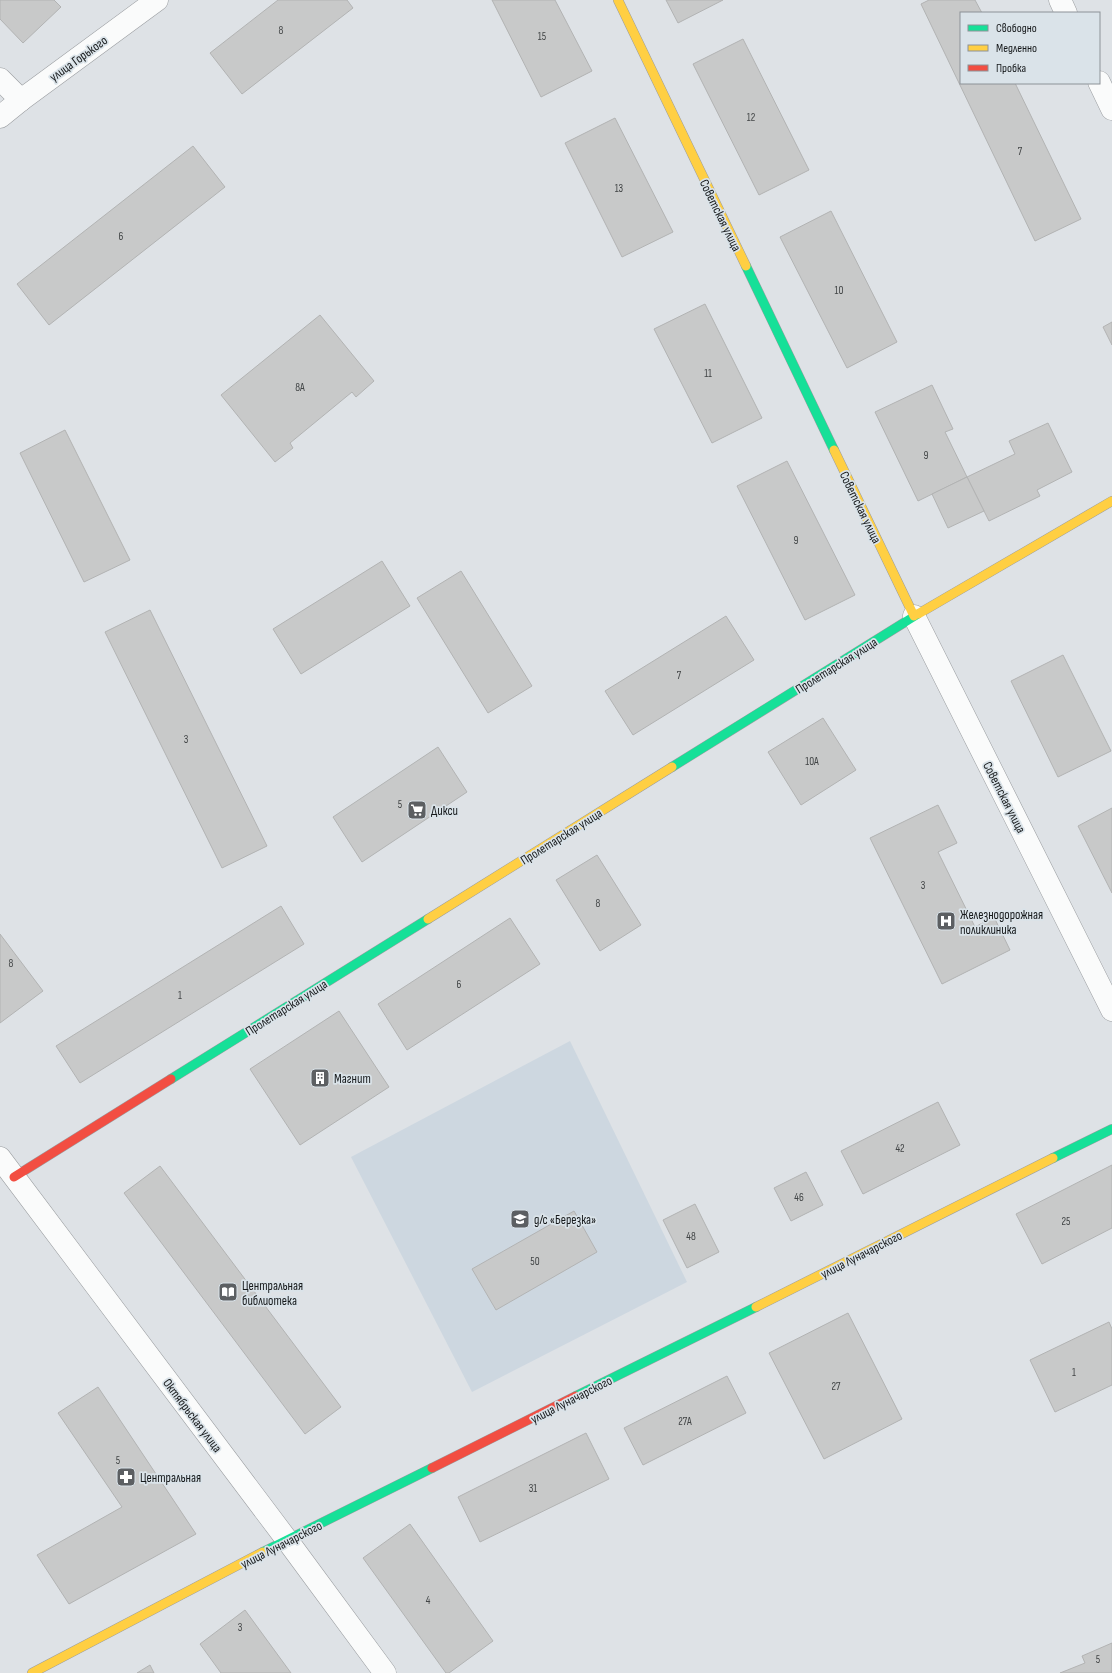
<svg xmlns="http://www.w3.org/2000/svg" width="1112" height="1673" font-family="'Sofia Sans Condensed',sans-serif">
	<rect width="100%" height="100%" fill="#dee2e6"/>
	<!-- built -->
	<path fill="#cdd7e0" d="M570,1041L687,1282L472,1392L351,1157Z"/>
	<!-- building -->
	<g fill="#c8c9c9" stroke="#b2b3b3">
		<path d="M0,0H54L61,7L23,43L0,19Z"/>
		<path d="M278,0H347L353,8L242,94L210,53Z"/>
		<path d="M492,0H555L592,71L541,97Z"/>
		<path d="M666,0H723L678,23Z"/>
		<path d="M929,0H975L982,13H961V83H1015L1081,219L1035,241L921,4Z"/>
		<path d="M743,39L809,170L759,195L693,64Z"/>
		<path d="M615,118L673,232L622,257L565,143Z"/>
		<path d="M193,146L225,187L49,325L17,284Z"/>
		<path d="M831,211L897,342L847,368L780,237Z"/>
		<path d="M705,304L762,418L712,443L654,329Z"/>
		<path d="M320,315L374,381L356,397L352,392L290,443L293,448L275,462L221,395Z"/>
		<path d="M1112,322V345L1103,327Z"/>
		<path d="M932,385L953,429L945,432L967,477L918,501L875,412Z"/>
		<path d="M1048,423L1072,472L1037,490L1040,496L989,521L967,477L1015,454L1009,441Z"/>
		<path d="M65,430L130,560L84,582L20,453Z"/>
		<path d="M787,461L855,595L805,620L737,486Z"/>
		<path d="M967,477L984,511L948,528L932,494Z"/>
		<path d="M382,561L410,606L301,674L273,629Z"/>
		<path d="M461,571L532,686L488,713L417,598Z"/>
		<path d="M150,610L267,846L222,868L105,632Z"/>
		<path d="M726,616L754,660L633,735L605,691Z"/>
		<path d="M1063,655L1111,751L1058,777L1011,681Z"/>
		<path d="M823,718L856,770L801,805L768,752Z"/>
		<path d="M438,747L467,792L362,862L333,817Z"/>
		<path d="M938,805L957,843L938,852L975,927L994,917L1010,950L942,984L870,838Z"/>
		<path d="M1112,808V893L1078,826Z"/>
		<path d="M597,855L641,925L600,951L556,880Z"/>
		<path d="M281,906L304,944L80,1083L56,1046Z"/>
		<path d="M510,918L540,964L407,1050L378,1004Z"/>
		<path d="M0,934L43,991L0,1023Z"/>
		<path d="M339,1011L389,1087L300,1145L250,1069Z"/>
		<path d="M938,1102L960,1145L863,1194L841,1151Z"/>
		<path d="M1112,1165V1228L1042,1264L1016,1214Z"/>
		<path d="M160,1166L341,1407L305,1434L124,1193Z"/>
		<path d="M806,1172L823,1205L791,1221L774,1188Z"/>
		<path d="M695,1204L719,1252L687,1268L663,1220Z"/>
		<path d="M574,1211L597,1252L496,1310L472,1269Z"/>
		<path d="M848,1313L902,1419L824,1459L769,1353Z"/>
		<path d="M1109,1322L1112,1329V1385L1055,1412L1030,1360Z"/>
		<path d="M727,1376L746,1413L643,1465L624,1428Z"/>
		<path d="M98,1387L196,1534L69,1604L37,1555L122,1507L58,1413Z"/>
		<path d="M586,1433L609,1479L480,1542L458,1497Z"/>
		<path d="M410,1524L493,1641L449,1673H446L363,1558Z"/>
		<path d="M245,1610L291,1673H221L200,1644Z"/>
		<path d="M1112,1643V1673H1060L1085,1663L1082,1656Z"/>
		<path d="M150,1665L154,1673H137Z"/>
	</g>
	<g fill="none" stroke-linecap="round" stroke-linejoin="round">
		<defs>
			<g id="street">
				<path d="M1060,0L1066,13"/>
				<path d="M0,79L21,100"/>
				<path d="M1099,82L1112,109"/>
				<path d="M0,117L21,100L157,0"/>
				<path d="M914,616L1112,1010"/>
				<path d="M0,1158L287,1540L385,1673"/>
			</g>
			<g id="fast">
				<path d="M746,266L834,450"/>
				<path d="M672,767L918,614"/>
				<path d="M171,1079L428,919"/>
				<path d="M1053,1158L1112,1129"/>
				<path d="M576,1396L756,1307"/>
				<path d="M263,1552L432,1468"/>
			</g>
			<g id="slow">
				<path d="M618,0L746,266"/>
				<path d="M834,450L914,616"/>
				<path d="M918,614L1112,501"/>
				<path d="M428,919L672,767"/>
				<path d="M756,1307L1053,1158"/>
				<path d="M32,1673L263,1552"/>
			</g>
			<g id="jam">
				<path d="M14,1177L171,1079"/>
				<path d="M432,1468L576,1396"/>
			</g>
		</defs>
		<!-- street casing -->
		<use href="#street" stroke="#9a9da0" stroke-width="23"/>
		<!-- fast casing -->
		<use href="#fast" stroke="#9a9da0" stroke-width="10"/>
		<!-- slow casing -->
		<use href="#slow" stroke="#9a9da0" stroke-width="10"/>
		<!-- jam casing -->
		<use href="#jam" stroke="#9a9da0" stroke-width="10"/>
		<!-- street -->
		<use href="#street" stroke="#fafbfb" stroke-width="22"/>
		<!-- fast -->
		<use href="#fast" stroke="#16e098" stroke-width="9"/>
		<!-- slow -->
		<use href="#slow" stroke="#ffcf43" stroke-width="9"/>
		<!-- jam -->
		<use href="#jam" stroke="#f24e42" stroke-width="9"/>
	</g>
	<!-- icons -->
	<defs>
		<symbol id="supermarket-square" viewBox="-11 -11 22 22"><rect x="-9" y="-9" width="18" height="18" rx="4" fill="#5c5f62" stroke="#dae3e9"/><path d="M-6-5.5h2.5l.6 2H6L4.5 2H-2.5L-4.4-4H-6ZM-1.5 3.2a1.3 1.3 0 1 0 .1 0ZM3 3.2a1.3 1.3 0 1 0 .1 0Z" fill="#fff"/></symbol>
		<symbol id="hospital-square" viewBox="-11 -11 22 22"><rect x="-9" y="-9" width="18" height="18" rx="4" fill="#5c5f62" stroke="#dae3e9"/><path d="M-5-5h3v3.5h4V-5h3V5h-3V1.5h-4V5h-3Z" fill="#fff"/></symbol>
		<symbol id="building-square" viewBox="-11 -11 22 22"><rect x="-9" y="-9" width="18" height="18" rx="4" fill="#5c5f62" stroke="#dae3e9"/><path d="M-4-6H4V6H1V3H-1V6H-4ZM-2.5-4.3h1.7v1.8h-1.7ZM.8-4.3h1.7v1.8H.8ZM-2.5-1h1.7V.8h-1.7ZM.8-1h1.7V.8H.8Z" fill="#fff"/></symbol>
		<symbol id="school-square" viewBox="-11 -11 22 22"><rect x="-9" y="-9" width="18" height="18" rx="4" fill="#5c5f62" stroke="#dae3e9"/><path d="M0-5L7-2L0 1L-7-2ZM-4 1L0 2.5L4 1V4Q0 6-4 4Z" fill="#fff"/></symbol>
		<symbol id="library-square" viewBox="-11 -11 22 22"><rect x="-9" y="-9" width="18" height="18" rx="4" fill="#5c5f62" stroke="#dae3e9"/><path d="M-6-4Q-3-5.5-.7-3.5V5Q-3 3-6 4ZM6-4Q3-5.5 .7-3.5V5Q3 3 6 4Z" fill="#fff"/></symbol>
		<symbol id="pharmacy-square" viewBox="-11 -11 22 22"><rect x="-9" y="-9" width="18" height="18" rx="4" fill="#5c5f62" stroke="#dae3e9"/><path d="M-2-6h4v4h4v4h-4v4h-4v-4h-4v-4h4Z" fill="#fff"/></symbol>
	</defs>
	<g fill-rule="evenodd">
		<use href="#supermarket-square" x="406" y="799" width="22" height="22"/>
		<use href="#hospital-square" x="935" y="910" width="22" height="22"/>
		<use href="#building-square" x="309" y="1067" width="22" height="22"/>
		<use href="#school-square" x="509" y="1208" width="22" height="22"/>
		<use href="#library-square" x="217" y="1281" width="22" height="22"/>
		<use href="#pharmacy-square" x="115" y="1466" width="22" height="22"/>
	</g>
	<g text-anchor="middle" stroke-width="3.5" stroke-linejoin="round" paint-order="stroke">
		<!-- number labels -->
		<g font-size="11" fill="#424546">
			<text x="281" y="34">8</text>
			<text x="542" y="40">15</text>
			<text x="751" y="121">12</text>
			<text x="1020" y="155">7</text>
			<text x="619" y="192">13</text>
			<text x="121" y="240">6</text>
			<text x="839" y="294">10</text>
			<text x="708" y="377">11</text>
			<text x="300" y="391">8А</text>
			<text x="926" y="459">9</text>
			<text x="796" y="544">9</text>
			<text x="679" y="679">7</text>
			<text x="186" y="743">3</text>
			<text x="812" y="765">10А</text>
			<text x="400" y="808">5</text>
			<text x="923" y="889">3</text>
			<text x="598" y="907">8</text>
			<text x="11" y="967">8</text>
			<text x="459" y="988">6</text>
			<text x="180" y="999">1</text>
			<text x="900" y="1152">42</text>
			<text x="799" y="1201">46</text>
			<text x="1066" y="1225">25</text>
			<text x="691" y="1240">48</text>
			<text x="535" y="1265">50</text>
			<text x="1074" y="1376">1</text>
			<text x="836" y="1390">27</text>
			<text x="685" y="1425">27А</text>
			<text x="118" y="1464">5</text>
			<text x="533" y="1492">31</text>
			<text x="428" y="1604">4</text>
			<text x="240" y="1631">3</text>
			<text x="1098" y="1663">5</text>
		</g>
		<!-- street labels -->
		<g font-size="13" fill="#16191b" stroke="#dae3e9">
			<text transform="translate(78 58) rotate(-36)" y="5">улица Горького</text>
			<text transform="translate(721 215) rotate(64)" y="5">Советская улица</text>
			<text transform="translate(861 507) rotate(64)" y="5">Советская улица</text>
			<text transform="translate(836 665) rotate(-32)" y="5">Пролетарская улица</text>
			<text transform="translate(1005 797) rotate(63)" y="5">Советская улица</text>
			<text transform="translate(561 836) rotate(-32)" y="5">Пролетарская улица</text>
			<text transform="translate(286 1007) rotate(-32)" y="5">Пролетарская улица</text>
			<text transform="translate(861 1254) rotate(-27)" y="5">улица Луначарского</text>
			<text transform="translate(571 1399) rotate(-27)" y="5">улица Луначарского</text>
			<text transform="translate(193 1415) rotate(53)" y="5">Октябрьская улица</text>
			<text transform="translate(281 1544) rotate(-27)" y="5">улица Луначарского</text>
		</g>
		<!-- poi labels -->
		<g font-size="13" fill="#16191b" stroke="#dae3e9" text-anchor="start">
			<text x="431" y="815">Дикси</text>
			<text x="960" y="919">Железнодорожная<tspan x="960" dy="15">поликлиника</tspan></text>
			<text x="334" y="1083">Магнит</text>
			<text x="534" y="1224">д/с «Березка»</text>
			<text x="242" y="1290">Центральная<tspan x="242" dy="15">библиотека</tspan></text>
			<text x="140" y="1482">Центральная</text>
		</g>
	</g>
	<!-- legend -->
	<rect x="960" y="12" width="140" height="72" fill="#dae3e9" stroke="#8c9297"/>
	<rect x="968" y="25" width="20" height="6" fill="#16e098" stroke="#8c9297"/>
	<text x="996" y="32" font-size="12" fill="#16191b">Свободно</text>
	<rect x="968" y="45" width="20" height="6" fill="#ffcf43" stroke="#8c9297"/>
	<text x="996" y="52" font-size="12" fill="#16191b">Медленно</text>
	<rect x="968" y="65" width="20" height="6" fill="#f24e42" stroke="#8c9297"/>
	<text x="996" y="72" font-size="12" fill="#16191b">Пробка</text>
</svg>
